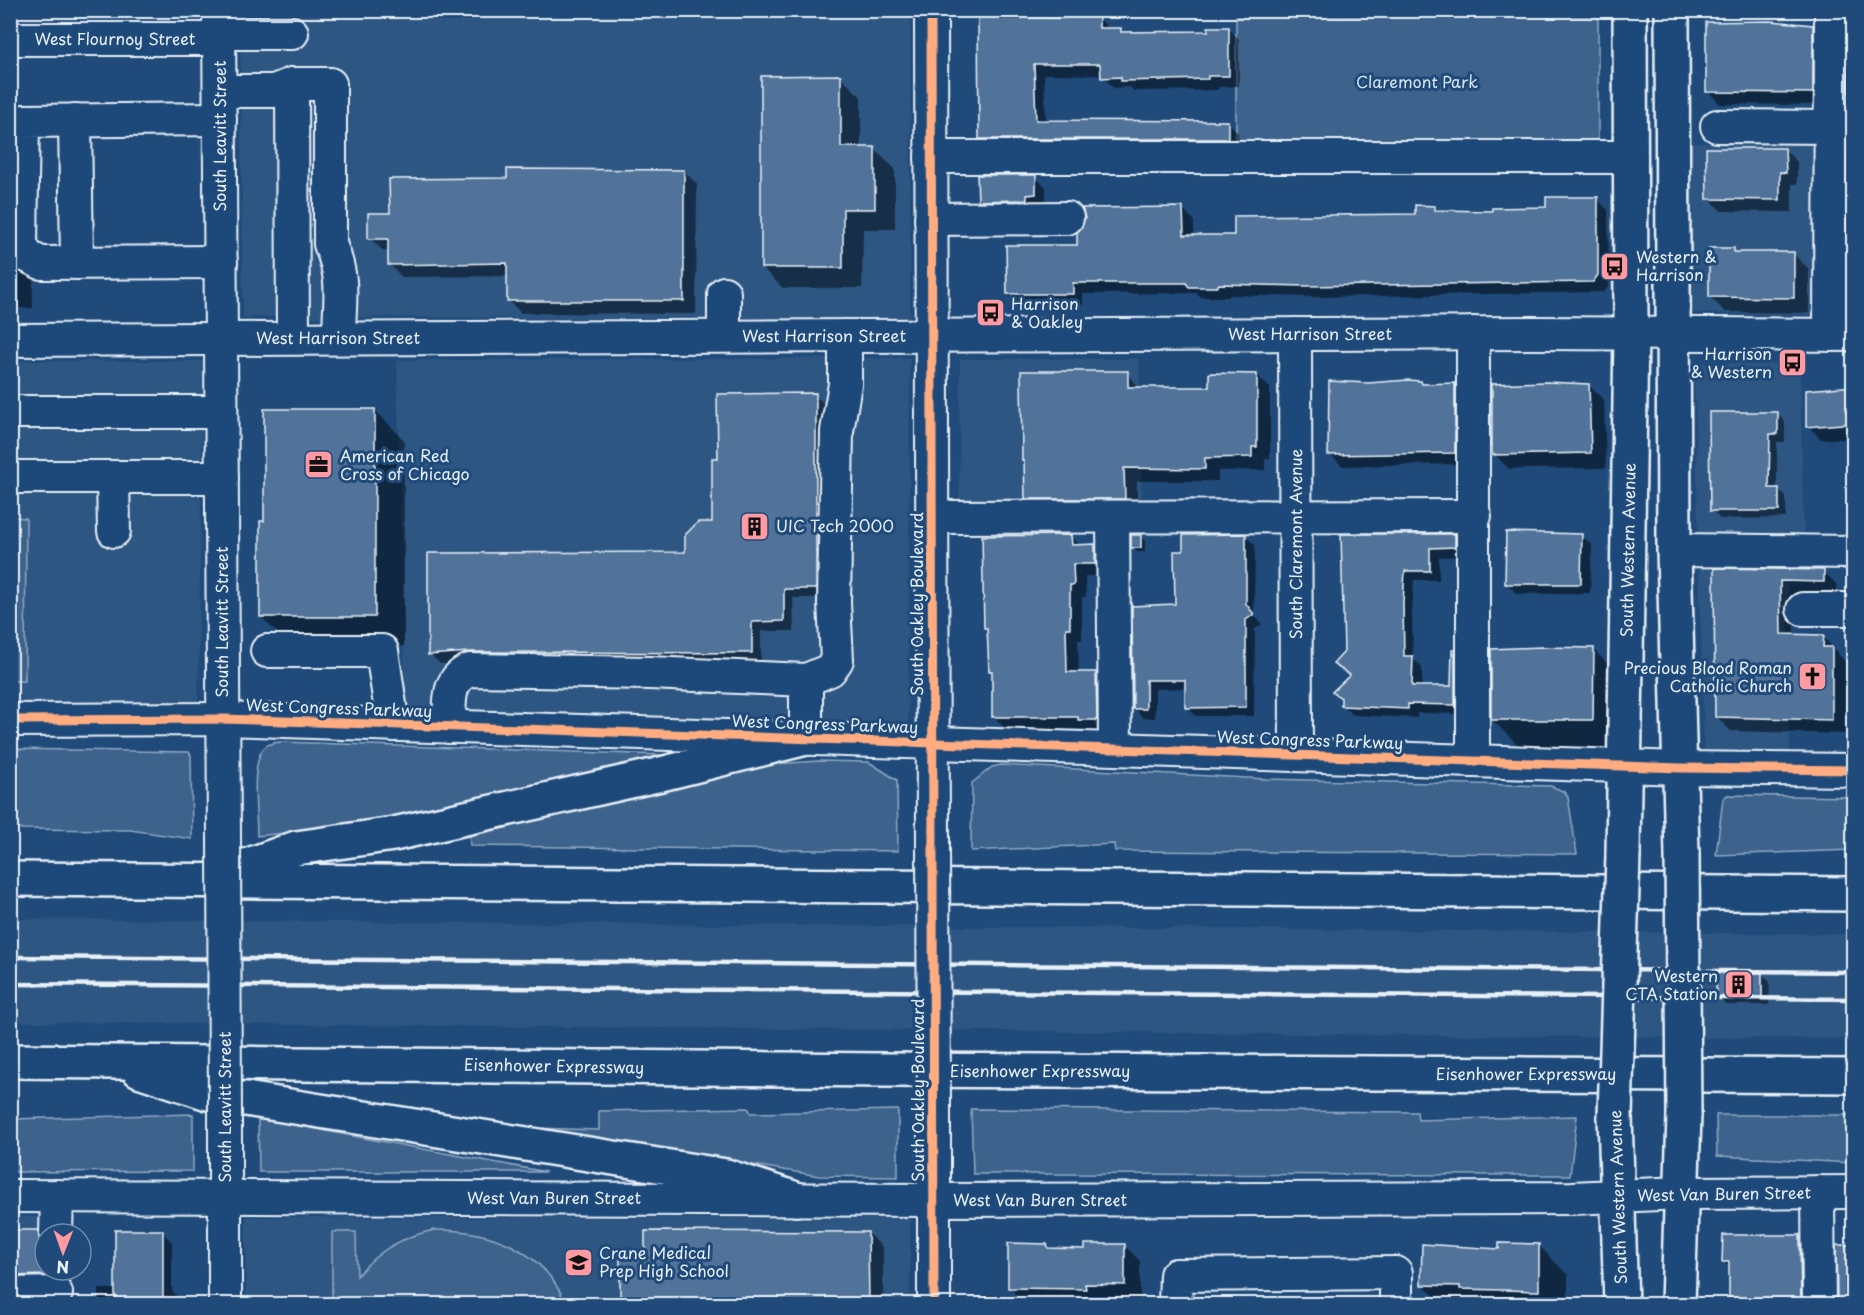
<svg xmlns="http://www.w3.org/2000/svg" width="1864" height="1315" font-family="'Playpen Sans',sans-serif">
	<rect width="100%" height="100%" fill="#1f4a7a"/>
	<filter id="ink" filterUnits="userSpaceOnUse"><feTurbulence type="fractalNoise" baseFrequency=".0167" numOctaves="2"/><feDisplacementMap in="SourceGraphic" scale="12" xChannelSelector="R" yChannelSelector="G"/><feConvolveMatrix kernelMatrix="1 2 1 2 8 2 1 2 1" color-interpolation-filters="sRGB"/></filter>
	<g filter="url(#ink)">
		<!-- built -->
		<g fill="#2e5683">
			<path d="M240,11H911L910,319L243,317Z"/>
			<path d="M1690,143L1831,144L1830,315L1689,313Z"/>
			<path d="M910,358L908,726L405,715L397,360Z"/>
			<path d="M960,359H1139L1142,517H959Z"/>
			<path d="M11,361H203L198,711H11Z"/>
			<path d="M1694,363L1800,364L1804,551H1787L1790,754H1704Z"/>
			<path d="M11,919L1854,934L1853,1039L11,1022Z"/>
			<path d="M10,1217H56L45,1234V1270H56V1293L11,1294Z"/>
			<path d="M246,1217L910,1219V1304H246Z"/>
		</g>
		<!-- green -->
		<g fill="#3c628c" stroke="#92aac2" stroke-width="1.5">
			<path d="M1236,16H1598V147L1236,148Z"/>
			<path d="M11,517L26,518L25,681H11Z"/>
			<path d="M280,742L664,755L663,759L387,825L385,817L321,829L257,836C257,814 251,772 261,752C265,744 272,743 280,742Z"/>
			<path d="M11,749L189,752L191,755L192,839L130,830L11,829Z"/>
			<path d="M819,761L869,762L897,780L898,851L470,846L469,831L775,764Z"/>
			<path d="M1001,765L1267,779L1551,786L1565,792L1568,797L1577,854L1115,851L1114,844L971,851L972,783L992,767Z"/>
			<path d="M1727,795L1853,797V850L1716,855L1723,799Z"/>
			<path d="M748,1108L751,1113L898,1110V1177L819,1176L605,1140L501,1127L599,1130V1111Z"/>
			<path d="M971,1109L1417,1112L1418,1120L1577,1116L1570,1175L973,1174Z"/>
			<path d="M193,1114V1171L11,1172V1119Z"/>
			<path d="M258,1115L326,1131L546,1172H259Z"/>
			<path d="M1716,1115H1853V1163L1717,1156Z"/>
			<path d="M434,1230C490,1229 543,1249 566,1304H332V1232H356L357,1276C378,1250 402,1237 434,1230Z"/>
		</g>
		<!-- shadow -->
		<g fill="#0007">
			<path d="M1850,16H1854V288L1850,284Z"/>
			<path d="M1098,17L1109,29H1120L1124,33H1209L1228,28L1239,39V86L1218,87V90L1134,91L1130,87L1113,88L1102,75L1044,74L1046,121L1228,122L1238,133L1239,149H991L980,138L1066,20Z"/>
			<path d="M1812,27L1825,39V105L1720,104L1708,91Z"/>
			<path d="M841,77L861,97V149H874L895,169V229H863L862,288H783L762,268Z"/>
			<path d="M10,106L28,124L32,162L33,308H10Z"/>
			<path d="M1785,150L1797,162V184H1792V212L1721,211L1709,198Z"/>
			<path d="M684,171L697,184L696,314L521,313L508,300V276L402,277L389,264V251H383L370,238L392,215Z"/>
			<path d="M1035,177L1046,187V203L989,210L979,200Z"/>
			<path d="M1597,199L1608,210L1609,286L1604,292L1317,297L1230,295L1228,297H1201L1197,293L1083,294V305L1019,304L1008,293L1078,247L1182,209L1194,220V237L1235,236L1417,215L1434,207L1439,211L1493,212L1547,208Z"/>
			<path d="M1733,250L1737,253L1793,254L1809,269V313L1725,312L1710,297Z"/>
			<path d="M1127,372L1140,389L1211,388L1257,375L1270,388V459H1265V470L1218,471V481H1137V511H1040L1026,498Z"/>
			<path d="M1454,385L1466,397V464L1342,466L1330,454L1423,386Z"/>
			<path d="M1588,385L1604,400L1606,468L1509,469L1494,454Z"/>
			<path d="M1854,388V439H1821L1808,426Z"/>
			<path d="M815,395L825,405L826,598H793L794,631H761V663L481,661L440,664L430,654L687,554L714,524L719,459Z"/>
			<path d="M375,410L404,440V646H291L261,617Z"/>
			<path d="M1777,413L1785,422V442H1777V489L1786,497V518L1720,519L1712,510Z"/>
			<path d="M1850,483L1854,484V506L1850,503Z"/>
			<path d="M1581,535L1592,545L1590,593L1517,594L1507,584Z"/>
			<path d="M1070,536L1080,546H1095L1107,558V576H1085L1086,597H1082V640H1078L1079,674H1096L1108,686L1109,732H1092L1089,729H1006L993,716V673L990,670L989,630L986,627Z"/>
			<path d="M1140,536L1145,541V552H1137L1133,547Z"/>
			<path d="M1246,536L1255,545L1254,614L1262,624L1255,629L1254,716H1196L1187,707V688L1155,689V718H1143L1134,708L1177,606L1184,553Z"/>
			<path d="M1342,536H1454L1464,545V556L1439,557V580H1414L1412,613L1413,659L1422,667V688L1452,687L1454,652L1464,661V714L1417,713V718L1353,715L1343,706V700L1334,692L1350,677L1335,664L1345,653Z"/>
			<path d="M1716,570L1823,571L1837,585V596L1794,595V636H1823L1846,663V734L1731,731L1717,717Z"/>
			<path d="M1593,649L1623,679L1622,749H1522L1492,720Z"/>
			<path d="M1762,974L1770,982L1769,1005H1726L1718,997Z"/>
			<path d="M10,1232H37L45,1239V1270H57V1285L10,1290Z"/>
			<path d="M162,1232L172,1242V1291L179,1299L180,1304H99V1289H117Z"/>
			<path d="M868,1233L883,1248V1304H622L646,1261Z"/>
			<path d="M1800,1236L1814,1251L1815,1304H1729L1730,1268L1724,1262Z"/>
			<path d="M1046,1245L1051,1250H1086L1125,1246L1140,1261V1299H1100V1304H984V1295L1017,1296L1010,1288Z"/>
			<path d="M1423,1245L1501,1250L1539,1246L1568,1275V1296H1573L1581,1304H1443L1423,1285Z"/>
			<path d="M1854,1246V1304H1843L1838,1300Z"/>
		</g>
		<!-- building -->
		<g fill="#517399" stroke="#e8f1f8" stroke-width="1.5">
			<path d="M1064,15H1099V28H1121V32L1208,31V27H1229V76H1208V79L1121,81V77L1101,78L1100,64H1034L1036,120L1228,121V139H979L978,17L1064,18Z"/>
			<path d="M1770,21L1813,25V93L1706,92V22Z"/>
			<path d="M1849,26L1854,27V93H1849Z"/>
			<path d="M841,75V147H875V209H843V268H761V76Z"/>
			<path d="M1706,148H1785L1786,173L1780,172V200L1707,199Z"/>
			<path d="M507,169L684,170V301H507V263L388,265V239H368V213H390L389,179L507,178Z"/>
			<path d="M977,175H1036V194L1027,195V200L978,201Z"/>
			<path d="M1546,197H1598V275L1593,282L1305,286L1219,284L1217,287H1189L1186,283H1073V294H1007L1006,245H1077V233L1085,218L1082,208L1183,207L1184,235H1234V216L1415,214V205L1435,206V210L1492,211V208L1546,207Z"/>
			<path d="M1709,248H1734V252H1794V298L1709,297Z"/>
			<path d="M1021,371H1128V387H1209V373L1257,374V447H1252V457L1205,458V469L1124,468L1125,499H1025L1024,461H1022Z"/>
			<path d="M1408,380L1421,381L1422,384L1455,383V453L1328,455L1329,381L1368,383Z"/>
			<path d="M1546,382L1589,384L1591,453L1492,455V384Z"/>
			<path d="M1854,386V423L1806,427V390Z"/>
			<path d="M816,393V589H784V621L752,622V653L470,652L428,655V553L685,552V535L698,522H712V458H718L717,394Z"/>
			<path d="M264,409H375V617H260V521H264Z"/>
			<path d="M1709,412H1778V434H1770L1769,488H1779V511H1710Z"/>
			<path d="M1506,532L1582,534L1581,584H1505Z"/>
			<path d="M1246,534V604L1254,614L1246,620V707L1185,708V680H1146V709H1133L1132,606L1175,604L1174,551H1183V535Z"/>
			<path d="M1341,534H1455V547L1430,548V571H1405L1403,603L1404,656H1413L1412,686H1451L1452,650H1455V705L1408,704V709L1341,706V698L1332,692L1350,675L1333,664L1344,652Z"/>
			<path d="M1071,535L1072,545L1095,544V564H1073L1074,585H1070V628H1066L1067,672H1096L1097,720H1078V717H992V671H989L987,628H984L982,536Z"/>
			<rect x="1131" y="535" width="10" height="13"/>
			<path d="M1714,568L1824,570V582L1780,581L1781,634L1824,635L1823,647H1832V720L1715,717Z"/>
			<path d="M1542,647L1594,648L1593,720H1491V649Z"/>
			<path d="M1716,973H1762V997L1716,998Z"/>
			<path d="M10,1230H38L40,1242L45,1248V1275L10,1276Z"/>
			<rect x="115" y="1230" width="48" height="75"/>
			<path d="M645,1231L868,1232L869,1305H620V1259H645Z"/>
			<path d="M1723,1235H1800L1801,1305H1729V1262H1722Z"/>
			<path d="M1008,1243L1047,1244L1048,1248L1085,1249V1244H1125V1285L1085,1284L1086,1289L1008,1288Z"/>
			<path d="M1499,1243L1539,1244V1291L1460,1289V1286L1421,1285L1422,1244L1499,1249Z"/>
			<path d="M1836,1245H1854V1301H1837Z"/>
		</g>
		<g fill="none" stroke-linecap="round" stroke-linejoin="round">
			<defs>
				<g id="minor">
					<path d="M219,10L224,836"/>
					<path d="M931,10L933,848"/>
					<path d="M220,33H292"/>
					<path d="M10,39H220"/>
					<path d="M292,84L293,338"/>
					<path d="M220,91H274L292,84H330V244C346,281 339,300 339,338"/>
					<path d="M220,119L23,121L21,244L27,256L41,263L221,262"/>
					<path d="M75,120L77,263"/>
					<path d="M1717,126L1831,127"/>
					<path d="M931,157H1631"/>
					<path d="M931,219L1067,218"/>
					<path d="M724,293V336"/>
					<path d="M1473,333V761"/>
					<path d="M1295,334L1296,755"/>
					<path d="M1830,335L1831,10"/>
					<path d="M10,340L1536,333L1854,335"/>
					<path d="M10,412H221"/>
					<path d="M10,477H222"/>
					<path d="M113,477L114,531"/>
					<path d="M932,517L1475,516"/>
					<path d="M1113,517L1115,748"/>
					<path d="M1674,550L1854,552"/>
					<path d="M1803,609H1854"/>
					<path d="M267,651H382L393,725"/>
					<path d="M806,680L830,670L837,660L834,603L837,431L845,384V336"/>
					<path d="M10,720L223,719L1681,768L1854,770"/>
					<path d="M449,727C450,704 446,679 470,670L650,673L806,680V738"/>
					<path d="M934,1110V1304"/>
					<path d="M225,1115V1304"/>
					<path d="M1818,1192L1819,1304"/>
					<path d="M10,1196L933,1200L1572,1198L1681,1193L1854,1192"/>
					<path d="M56,1234L57,1196"/>
					<path d="M10,1294L56,1293"/>
					<path d="M1175,1304L1176,1275L1396,1273V1304"/>
				</g>
				<g id="major">
					<path d="M1672,10L1674,550L1682,854"/>
					<path d="M1623,855L1631,333L1630,10"/>
					<path d="M1615,1116L1621,1304"/>
					<path d="M1678,1304L1684,1115"/>
				</g>
				<g id="highway">
					<path d="M224,874L296,848L394,834L657,775L806,738"/>
					<path d="M10,879L1854,894"/>
					<path d="M10,1061L884,1070L1854,1076"/>
					<path d="M139,1070L208,1093L726,1176L796,1199"/>
				</g>
			</defs>
			<!-- minor casing -->
			<use href="#minor" stroke="#e8f1f8" stroke-width="36"/>
			<!-- major casing -->
			<use href="#major" stroke="#e8f1f8" stroke-width="38"/>
			<!-- highway casing -->
			<use href="#highway" stroke="#e8f1f8" stroke-width="38"/>
			<!-- minor -->
			<use href="#minor" stroke="#1f4a7a" stroke-width="32"/>
			<!-- major -->
			<use href="#major" stroke="#1f4a7a" stroke-width="33"/>
			<!-- highway -->
			<use href="#highway" stroke="#1f4a7a" stroke-width="33"/>
			<!-- rail -->
			<g stroke="#e8f1f8" stroke-width="4.5">
				<path d="M10,957L1854,972"/>
				<path d="M10,984L1854,999"/>
			</g>
			<defs>
				<g id="minor-bridge">
					<path d="M224,836L225,1115"/>
					<path d="M933,848L934,1110"/>
				</g>
				<g id="major-bridge">
					<path d="M1682,854L1684,1115"/>
					<path d="M1615,1116L1623,855"/>
				</g>
			</defs>
			<!-- minor-bridge casing -->
			<use href="#minor-bridge" stroke="#e8f1f8" stroke-width="36" stroke-linecap="butt"/>
			<!-- major-bridge casing -->
			<use href="#major-bridge" stroke="#e8f1f8" stroke-width="38" stroke-linecap="butt"/>
			<!-- minor-bridge -->
			<use href="#minor-bridge" stroke="#1f4a7a" stroke-width="32"/>
			<!-- major-bridge -->
			<use href="#major-bridge" stroke="#1f4a7a" stroke-width="33"/>
			<defs>
				<g id="cycleway">
					<path d="M931,10L934,1304"/>
					<path d="M10,720L223,719L1681,768L1854,770"/>
				</g>
			</defs>
			<!-- cycleway casing -->
			<use href="#cycleway" stroke="#1f4a7a" stroke-width="13"/>
			<!-- cycleway -->
			<use href="#cycleway" stroke="#ffac80" stroke-width="9"/>
		</g>
	</g>
	<!-- icons -->
	<defs>
		<symbol id="bus-square" viewBox="-11 -11 22 22"><rect x="-9" y="-9" width="18" height="18" rx="4" fill="#ff9aa2" stroke="#1f4a7a"/><path d="M-5-6H5V4H4V6H2V4H-2V6H-4V4H-5ZM-3.5-4V0h7V-4ZM-3.5 1.2v1.5H-2V1.2ZM2 1.2v1.5H3.5V1.2Z" fill="#111"/></symbol>
		<symbol id="office-square" viewBox="-11 -11 22 22"><rect x="-9" y="-9" width="18" height="18" rx="4" fill="#ff9aa2" stroke="#1f4a7a"/><path d="M-6-3h4V-5.5h4V-3h4V5H-6ZM-1-4.5V-3h2v-1.5ZM-6 0V1H6V0Z" fill="#111"/></symbol>
		<symbol id="building-square" viewBox="-11 -11 22 22"><rect x="-9" y="-9" width="18" height="18" rx="4" fill="#ff9aa2" stroke="#1f4a7a"/><path d="M-4-6H4V6H1V3H-1V6H-4ZM-2.5-4.3h1.7v1.8h-1.7ZM.8-4.3h1.7v1.8H.8ZM-2.5-1h1.7V.8h-1.7ZM.8-1h1.7V.8H.8Z" fill="#111"/></symbol>
		<symbol id="church-square" viewBox="-11 -11 22 22"><rect x="-9" y="-9" width="18" height="18" rx="4" fill="#ff9aa2" stroke="#1f4a7a"/><path d="M-1.2-6h2.4v3.5h3.3v2.4h-3.3V6h-2.4V-.1h-3.3v-2.4h3.3Z" fill="#111"/></symbol>
		<symbol id="school-square" viewBox="-11 -11 22 22"><rect x="-9" y="-9" width="18" height="18" rx="4" fill="#ff9aa2" stroke="#1f4a7a"/><path d="M0-5L7-2L0 1L-7-2ZM-4 1L0 2.5L4 1V4Q0 6-4 4Z" fill="#111"/></symbol>
	</defs>
	<g fill-rule="evenodd">
		<use href="#bus-square" x="1598" y="250" width="33" height="33"/>
		<use href="#bus-square" x="974" y="296" width="33" height="33"/>
		<use href="#bus-square" x="1776" y="346" width="33" height="33"/>
		<use href="#office-square" x="302" y="448" width="33" height="33"/>
		<use href="#building-square" x="738" y="510" width="33" height="33"/>
		<use href="#church-square" x="1796" y="660" width="33" height="33"/>
		<use href="#building-square" x="1722" y="968" width="33" height="33"/>
		<use href="#school-square" x="562" y="1246" width="33" height="33"/>
	</g>
	<g text-anchor="middle" stroke-width="6" stroke-linejoin="round" paint-order="stroke">
		<!-- street labels -->
		<g font-size="16" fill="#e8f1f8" stroke="#1f4a7a">
			<text x="115" y="45">West Flournoy Street</text>
			<text transform="translate(220 136) rotate(-90)" y="6">South Leavitt Street</text>
			<text x="1310" y="340">West Harrison Street</text>
			<text x="824" y="342">West Harrison Street</text>
			<text x="338" y="344">West Harrison Street</text>
			<text transform="translate(1296 544) rotate(-90)" y="6">South Claremont Avenue</text>
			<text transform="translate(1628 550) rotate(-89)" y="6">South Western Avenue</text>
			<text transform="translate(917 604) rotate(-90)" y="6">South Oakley Boulevard</text>
			<text transform="translate(222 622) rotate(-90)" y="6">South Leavitt Street</text>
			<text transform="translate(339 708) rotate(2)" y="6">West Congress Parkway</text>
			<text transform="translate(825 724) rotate(2)" y="6">West Congress Parkway</text>
			<text transform="translate(1310 740) rotate(2)" y="6">West Congress Parkway</text>
			<text transform="translate(554 1066) rotate(1)" y="6">Eisenhower Expressway</text>
			<text x="1040" y="1077">Eisenhower Expressway</text>
			<text x="1526" y="1080">Eisenhower Expressway</text>
			<text transform="translate(918 1090) rotate(-90)" y="6">South Oakley Boulevard</text>
			<text transform="translate(225 1107) rotate(-90)" y="6">South Leavitt Street</text>
			<text transform="translate(1724 1194) rotate(-1)" y="6">West Van Buren Street</text>
			<text transform="translate(1618 1197) rotate(-92)" y="6">South Western Avenue</text>
			<text x="554" y="1204">West Van Buren Street</text>
			<text x="1040" y="1206">West Van Buren Street</text>
		</g>
		<!-- park labels -->
		<g font-size="16" fill="#d7e3ed" stroke="#1f4a7a">
			<text x="1417" y="88">Claremont Park</text>
		</g>
		<!-- poi labels -->
		<g font-size="16" fill="#e8f1f8" stroke="#1f4a7a" text-anchor="start">
			<text x="1636" y="263">Western &amp;<tspan x="1636" dy="18">Harrison</tspan></text>
			<text x="1011" y="310">Harrison<tspan x="1011" dy="18">&amp; Oakley</tspan></text>
			<text x="1772" y="360" text-anchor="end">Harrison<tspan x="1772" dy="18">&amp; Western</tspan></text>
			<text x="340" y="462">American Red<tspan x="340" dy="18">Cross of Chicago</tspan></text>
			<text x="776" y="532">UIC Tech 2000</text>
			<text x="1792" y="674" text-anchor="end">Precious Blood Roman<tspan x="1792" dy="18">Catholic Church</tspan></text>
			<text x="1718" y="982" text-anchor="end">Western<tspan x="1718" dy="18">CTA Station</tspan></text>
			<text x="599" y="1259">Crane Medical<tspan x="599" dy="18">Prep High School</tspan></text>
		</g>
	</g>
	<!-- margin -->
	<rect width="1864" height="1315" fill="none" stroke="#1f4a7a" stroke-width="36"/>
	<rect x="18" y="18" width="1828" height="1279" fill="none" stroke="#e8f1f8" stroke-width="2" filter="url(#ink)"/>
	<!-- north arrow -->
	<g transform="translate(63 1252) rotate(181)"><circle r="28" fill="#1f4a7a" stroke="#6f8dac" stroke-width="1.5"/>
	<path d="M0-4.5L10 22L0 15L-10 22Z" fill="#ff9aa2"/>
	<text y="-9" font-size="16" font-weight="bold" text-anchor="middle" fill="#e8f1f8">N</text>
	</g>
</svg>
